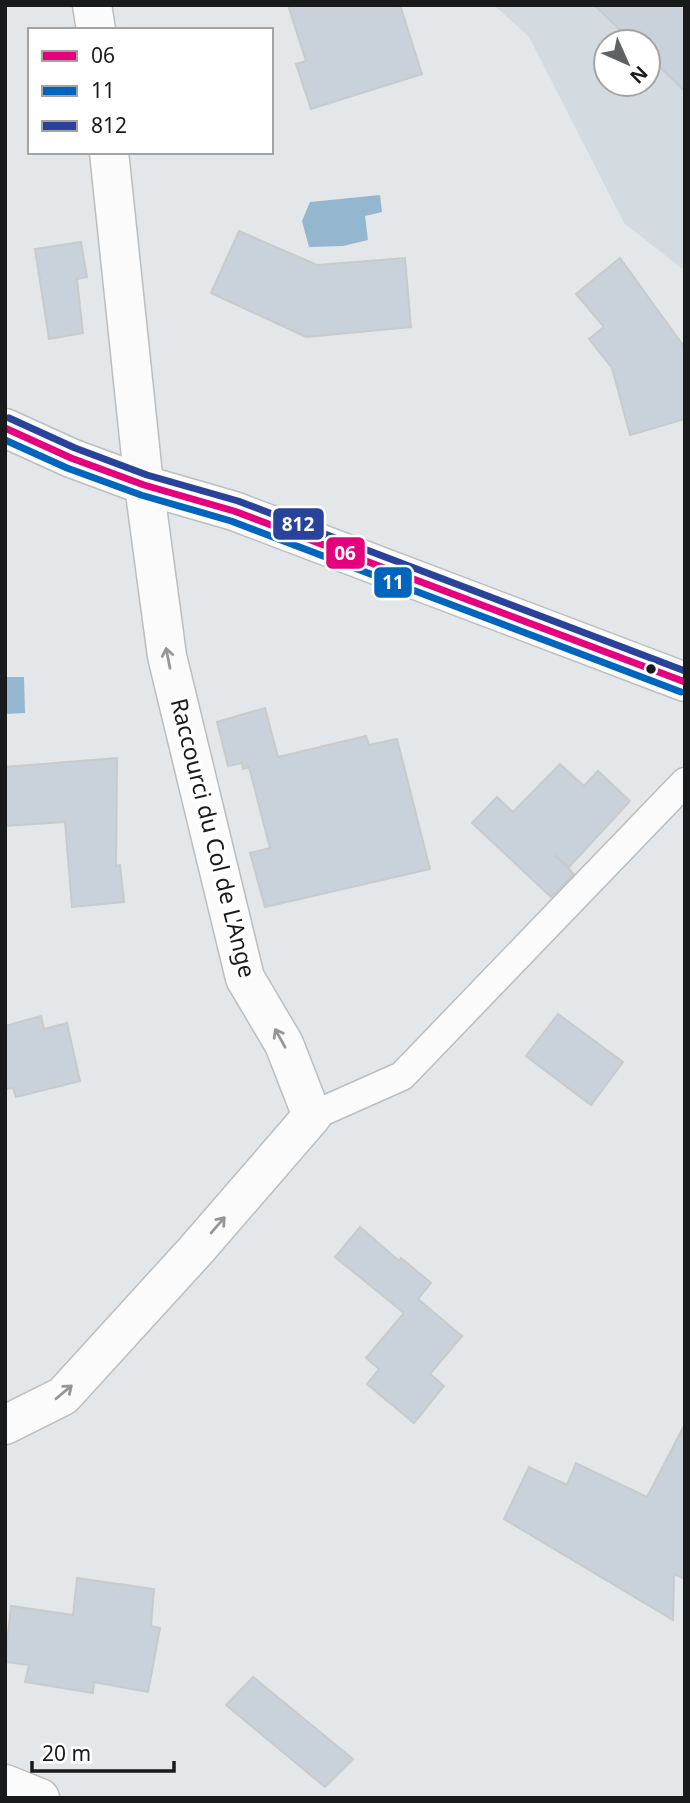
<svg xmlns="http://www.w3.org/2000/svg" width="690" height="1803" font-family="'Noto Sans',sans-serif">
	<rect width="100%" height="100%" fill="#e4e7e9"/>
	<!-- built -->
	<path fill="#d3dbe1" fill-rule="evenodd" d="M494,5H685V271L624,223L529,37ZM606,42H648V84H606Z"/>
	<!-- water -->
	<g fill="#94b6cf">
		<path d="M380,195L382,212L365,216L368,240L343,246L309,247L302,221L310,202Z"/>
		<path d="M5,677H24L25,713L5,714Z"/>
	</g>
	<!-- building -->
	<g fill="#c9d2da" stroke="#c8cacc" stroke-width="2">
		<path d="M288,5H400L422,74L311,109L296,64L306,61Z"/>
		<path d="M594,5H685V91L648,56V42H633Z"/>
		<path d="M239,231L317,265L405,258L411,327L306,337L211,293Z"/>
		<path d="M81,242L87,277L77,279L83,333L49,339L35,249Z"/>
		<path d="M620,258L685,348V419L630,435L612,368L589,339L604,327L576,294Z"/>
		<path d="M265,708L278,757L366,736L369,745L397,739L430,869L265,907L250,853L270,848L249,767L243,769L242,763L228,766L217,722Z"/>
		<path d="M117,758L116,866L120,865L124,902L72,907L65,822L5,826V767Z"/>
		<path d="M560,764L584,786L598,771L630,801L569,867L555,855L574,874L551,897L472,823L497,797L513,812Z"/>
		<path d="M558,1014L623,1062L591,1105L526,1056Z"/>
		<path d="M41,1016L44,1029L67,1023L80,1081L16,1097L13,1088L5,1089V1026Z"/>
		<path d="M360,1227L399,1261L401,1258L431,1283L418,1299L462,1336L430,1374L444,1386L414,1423L367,1384L379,1369L366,1358L404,1313L335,1257Z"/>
		<path d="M685,1424V1579L674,1574L673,1620L504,1519L529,1467L567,1485L576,1463L647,1497Z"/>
		<path d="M77,1578L154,1589L151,1626L160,1628L148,1692L94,1682L93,1693L25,1682L29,1665L5,1662L11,1606L73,1615Z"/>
		<path d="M253,1677L353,1759L325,1787L226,1705Z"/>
	</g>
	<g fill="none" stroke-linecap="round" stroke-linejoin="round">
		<defs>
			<path id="service" d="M312,1116L402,1076L685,782"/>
			<g id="minor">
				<path d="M92,5L96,30"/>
				<path d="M5,1425L63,1396L197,1249L312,1116L284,1044L245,978L167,656L144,485L109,152"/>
			</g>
			<g id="secondary">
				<path d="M5,428L71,458L144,485L234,511L685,682"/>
				<path d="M5,1784L40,1798"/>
			</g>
		</defs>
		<!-- service casing -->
		<use href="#service" stroke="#bbbdbf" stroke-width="31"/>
		<!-- minor casing -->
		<use href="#minor" stroke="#bbbdbf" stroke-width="41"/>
		<!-- secondary casing -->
		<use href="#secondary" stroke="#bbbdbf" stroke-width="41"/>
		<!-- service -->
		<use href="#service" stroke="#fbfbfc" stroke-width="28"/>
		<!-- minor -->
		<use href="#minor" stroke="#fbfbfc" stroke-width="38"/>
		<!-- secondary -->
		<use href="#secondary" stroke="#fbfbfc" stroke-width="38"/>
		<defs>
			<path id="bus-1" d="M5,428L71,458L144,485L234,511L685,682"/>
			<path id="bus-2" d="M5,440L67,468L141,495L231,521L681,692"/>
			<path id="bus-3" d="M9,418L75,448L147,475L238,501L685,671"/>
		</defs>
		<!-- bus-1 casing -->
		<use href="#bus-1" stroke="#fff" stroke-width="12"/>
		<!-- bus-2 casing -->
		<use href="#bus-2" stroke="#fff" stroke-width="12"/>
		<!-- bus-3 casing -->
		<use href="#bus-3" stroke="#fff" stroke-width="12"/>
		<!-- bus-1 -->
		<use href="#bus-1" stroke="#e5007d" stroke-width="7"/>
		<!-- bus-2 -->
		<use href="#bus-2" stroke="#0065bd" stroke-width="7"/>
		<!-- bus-3 -->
		<use href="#bus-3" stroke="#29439b" stroke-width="7"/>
	</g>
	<!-- one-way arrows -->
	<defs><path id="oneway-shaft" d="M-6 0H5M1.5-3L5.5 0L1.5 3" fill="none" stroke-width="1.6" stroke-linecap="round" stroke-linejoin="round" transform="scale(1.75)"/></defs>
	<g stroke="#959697">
		<use href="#oneway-shaft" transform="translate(168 658) rotate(-101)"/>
		<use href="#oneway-shaft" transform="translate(280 1038) rotate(-119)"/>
		<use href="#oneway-shaft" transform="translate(218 1225) rotate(-49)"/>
		<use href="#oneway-shaft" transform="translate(64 1392) rotate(-40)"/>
	</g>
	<!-- markers -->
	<circle fill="#181a1b" stroke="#fff" stroke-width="2.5" cx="651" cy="669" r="6"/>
	<g text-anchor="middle" stroke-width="7" stroke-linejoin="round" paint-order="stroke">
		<!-- street labels -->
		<g font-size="23" fill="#181a1b" stroke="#fff">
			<text transform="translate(213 838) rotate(76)" y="8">Raccourci du Col de L'Ange</text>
		</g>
	</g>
	<g stroke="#fff" stroke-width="2.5">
		<rect x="272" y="507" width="53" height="34" rx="7" fill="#29439b"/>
		<rect x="325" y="536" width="41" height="34" rx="7" fill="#e5007d"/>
		<rect x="373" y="566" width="40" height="33" rx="7" fill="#0065bd"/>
	</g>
	<g font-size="19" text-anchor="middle" font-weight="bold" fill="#fff">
		<text x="298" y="531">812</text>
		<text x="345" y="560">06</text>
		<text x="393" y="589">11</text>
	</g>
	<!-- border -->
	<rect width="690" height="1803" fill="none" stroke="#181a1b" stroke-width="14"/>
	<!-- legend -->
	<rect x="28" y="28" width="245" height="126" fill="#ffffff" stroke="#a3a3a4" stroke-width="2"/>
	<rect x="42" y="51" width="35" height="10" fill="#e5007d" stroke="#a3a3a4" stroke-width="2"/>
	<text x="91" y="63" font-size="21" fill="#181a1b">06</text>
	<rect x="42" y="86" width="35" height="10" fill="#0065bd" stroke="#a3a3a4" stroke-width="2"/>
	<text x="91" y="98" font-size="21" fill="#181a1b">11</text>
	<rect x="42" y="121" width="35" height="10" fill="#29439b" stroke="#a3a3a4" stroke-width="2"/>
	<text x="91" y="133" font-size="21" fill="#181a1b">812</text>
	<!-- north arrow -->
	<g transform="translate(627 63) rotate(135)"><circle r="33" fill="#ffffff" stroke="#a3a3a4" stroke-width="2"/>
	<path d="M0-5L12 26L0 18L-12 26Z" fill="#5f6263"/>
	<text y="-10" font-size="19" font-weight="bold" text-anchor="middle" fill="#181a1b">N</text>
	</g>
	<!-- scale -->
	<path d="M32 1761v10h142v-10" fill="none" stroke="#181a1b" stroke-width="3.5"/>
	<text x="42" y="1761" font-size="21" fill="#181a1b" stroke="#ffffff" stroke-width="5" paint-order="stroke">20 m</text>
</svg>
